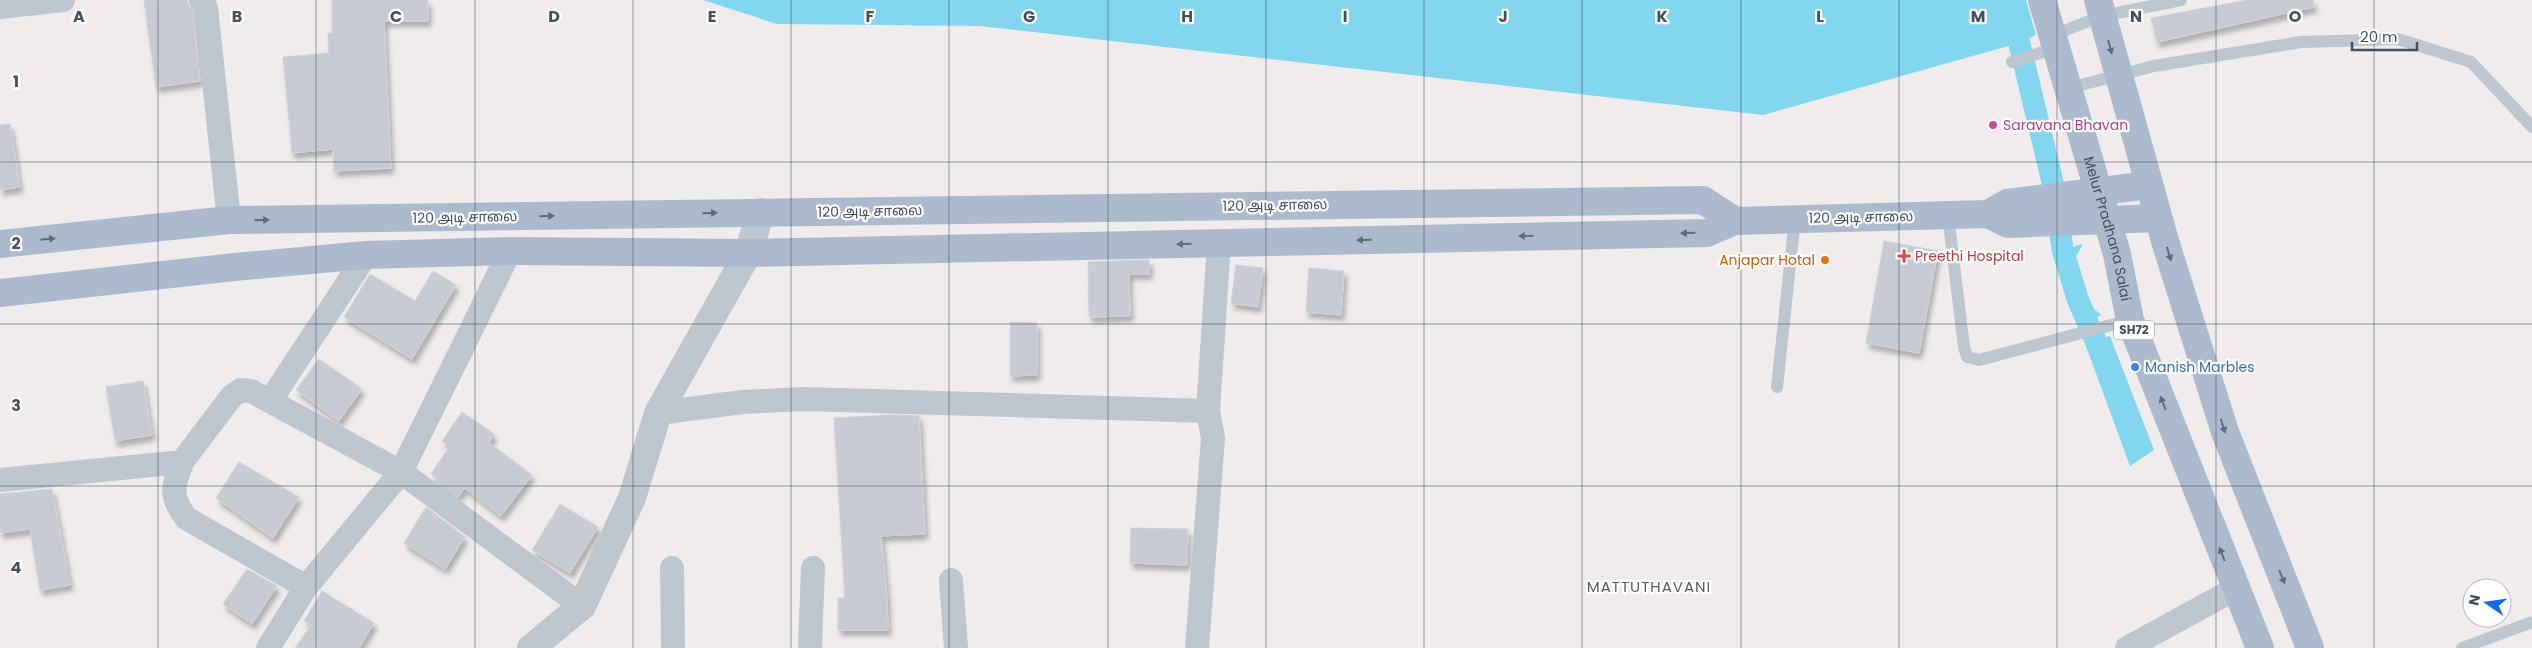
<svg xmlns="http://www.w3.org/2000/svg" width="2532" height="648" font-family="Poppins,'Noto Sans Tamil',sans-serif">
	<defs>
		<filter id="shadow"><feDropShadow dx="3" dy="5.5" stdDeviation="2.5" flood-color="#0004"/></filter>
	</defs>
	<rect width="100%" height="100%" fill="#f0ecec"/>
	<!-- water -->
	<g fill="#83d6ef">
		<path d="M703,0H2026L2036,35L2019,43L1763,115L980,26L777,24Z"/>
		<path d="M2083,244L2072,264L2083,301L2102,315L2087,320L2077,318L2055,252Z"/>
		<path d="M2110,336L2154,450L2130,466L2086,346L2096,340Z"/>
	</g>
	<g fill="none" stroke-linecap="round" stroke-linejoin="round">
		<!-- canal -->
		<path stroke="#83d6ef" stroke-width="22" d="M2009,0L2052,180L2063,251L2078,300L2107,367"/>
	</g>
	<!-- building -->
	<g fill="#c8cbd3" stroke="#d0d2d9" filter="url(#shadow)">
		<path d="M144,0H187L193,13L200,81L156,87Z"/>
		<path d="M332,0H428V21H384L391,168L334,171L333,149L292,153L283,57L329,53L328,33H332Z"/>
		<path d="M2247,0H2313L2314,7L2157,42L2151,18Z"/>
		<path d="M10,124L20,187L0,190V125Z"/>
		<path d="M1884,241L1938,251L1919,353L1866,343Z"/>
		<path d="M1149,260V274H1129L1130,316L1089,317L1088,262Z"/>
		<path d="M1236,265L1263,268L1258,307L1231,303Z"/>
		<path d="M1309,268L1344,271L1341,315L1306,312Z"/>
		<path d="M433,271L456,285L412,359L344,317L370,274L415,301Z"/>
		<path d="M1010,322L1037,323V375L1010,376Z"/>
		<path d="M319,359L362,389L339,421L296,390Z"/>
		<path d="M143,381L152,435L115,441L106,387Z"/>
		<path d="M462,412L494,434L489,443L532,475L501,516L465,488L458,497L431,474L450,446L442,441Z"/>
		<path d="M890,415L919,416L925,534L881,536L887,598L888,630H838V598H845L834,418Z"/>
		<path d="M239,462L299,497L273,538L216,498Z"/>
		<path d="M52,489L70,585L40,590L30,529L0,533V494Z"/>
		<path d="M560,504L598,527L570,573L532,550Z"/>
		<path d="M426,507L465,537L445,569L404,543Z"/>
		<path d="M1131,528L1188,529L1187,565L1130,563Z"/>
		<path d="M247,569L277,586L252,624L223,604Z"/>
		<path d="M322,591L374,623L359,648H295L311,625L304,621Z"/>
	</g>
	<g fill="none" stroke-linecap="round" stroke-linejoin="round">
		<!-- service -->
		<g stroke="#bcc7d0" stroke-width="12">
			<path d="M2053,35L2102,16L2181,0"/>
			<path d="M2012,62L2043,52L2056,44"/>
			<path d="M2069,88L2154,66L2301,42L2398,39L2471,62L2532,127"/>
			<path d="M1948,215L1964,347L1967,357L1979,360L2130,320"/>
			<path d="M1777,387L1795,218"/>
			<path d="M2462,648L2532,622"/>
		</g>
		<!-- minor -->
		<g stroke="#bcc7d0" stroke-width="24">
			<path d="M201,0L206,8L229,220"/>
			<path d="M0,7L63,0"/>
			<path d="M270,401L366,255"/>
			<path d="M1208,411L1219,243"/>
			<path d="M658,413L742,402L804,399L1208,411L1213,438L1197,648"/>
			<path d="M182,462C173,487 169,495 186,518L306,587"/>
			<path d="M0,480L182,462L232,396L241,390L251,391L401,472L582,606"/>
			<path d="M672,568L673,648"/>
			<path d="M951,580L956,648"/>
			<path d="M268,648L306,587L401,472L510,251"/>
			<path d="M810,648L813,568"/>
			<path d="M2127,648L2235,589"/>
		</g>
		<!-- tertiary -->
		<path stroke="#bcc7d0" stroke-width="28" d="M531,648L582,606L632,498L658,413L748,253L761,212"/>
		<!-- primary -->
		<g stroke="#abbbcd" stroke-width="28">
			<path id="s1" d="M2042,0L2117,254L2130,320L2260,648"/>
			<path d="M2098,0L2165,241L2225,432L2310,648"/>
			<path d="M1988,214L2007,203L2149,185"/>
			<path d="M0,244L229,220L1703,200L1735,221"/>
			<path d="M0,293L234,267L366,255L510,251L748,253L1707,233L1735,221L1988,214L2008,224L2158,218"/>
		</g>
	</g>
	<!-- one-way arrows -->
	<defs><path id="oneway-solid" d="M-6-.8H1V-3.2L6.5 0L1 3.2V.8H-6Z" transform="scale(1.25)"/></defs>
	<g fill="#5e6b78">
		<use href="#oneway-solid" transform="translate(2110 47) rotate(75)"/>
		<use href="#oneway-solid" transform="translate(710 213) rotate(-1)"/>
		<use href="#oneway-solid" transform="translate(547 216) rotate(-1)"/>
		<use href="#oneway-solid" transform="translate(262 220) rotate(-1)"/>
		<use href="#oneway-solid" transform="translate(1688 233) rotate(179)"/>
		<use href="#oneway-solid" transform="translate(1526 236) rotate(179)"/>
		<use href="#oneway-solid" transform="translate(48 239) rotate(-6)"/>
		<use href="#oneway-solid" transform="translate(1364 240) rotate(179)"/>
		<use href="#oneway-solid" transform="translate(1184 244) rotate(179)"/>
		<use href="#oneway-solid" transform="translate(2169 254) rotate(73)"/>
		<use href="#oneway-solid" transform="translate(2163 403) rotate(-111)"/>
		<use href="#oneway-solid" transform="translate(2223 426) rotate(72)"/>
		<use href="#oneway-solid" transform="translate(2222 554) rotate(-111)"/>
		<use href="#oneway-solid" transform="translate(2282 577) rotate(68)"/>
	</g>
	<!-- grid -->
	<path fill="none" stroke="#44505b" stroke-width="1" stroke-opacity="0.55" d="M158,0V648M316,0V648M475,0V648M633,0V648M791,0V648M949,0V648M1108,0V648M1266,0V648M1424,0V648M1582,0V648M1741,0V648M1899,0V648M2057,0V648M2216,0V648M2374,0V648M0,162H2532M0,324H2532M0,486H2532"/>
	<!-- markers -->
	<circle fill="#d1479c" stroke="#fff" stroke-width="2" cx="1993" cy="125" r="5"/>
	<path fill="#e0444e" stroke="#fff" stroke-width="2" d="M1901.5 248.5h5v5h5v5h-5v5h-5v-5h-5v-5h5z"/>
	<circle fill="#e8710a" stroke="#fff" stroke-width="2" cx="1825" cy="260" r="5"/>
	<circle fill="#3f7fe0" stroke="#fff" stroke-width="2" cx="2135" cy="367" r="5"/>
	<g text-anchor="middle" stroke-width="4.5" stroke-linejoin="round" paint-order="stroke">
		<!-- shield labels -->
		<rect fill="#fff" stroke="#7c848c" stroke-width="1" x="2114" y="320.5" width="40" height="19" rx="4"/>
		<g font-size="12" font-weight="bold" fill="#44505b">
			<text x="2134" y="334">SH72</text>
		</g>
		<!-- hotel labels -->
		<g font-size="14" fill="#b23c85" stroke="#fff" text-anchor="start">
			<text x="2003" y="130">Saravana Bhavan</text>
		</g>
		<!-- street labels -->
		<g font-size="14" fill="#44505b" stroke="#fff">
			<text transform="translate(1275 205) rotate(-1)" y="5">120 அடி சாலை</text>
			<text transform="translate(870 211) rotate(-1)" y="5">120 அடி சாலை</text>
			<text transform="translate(465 217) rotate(-1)" y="5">120 அடி சாலை</text>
			<text transform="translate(1861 217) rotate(-1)" y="5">120 அடி சாலை</text>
			<text dy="5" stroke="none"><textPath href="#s1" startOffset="238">Melur Pradhana Salai</textPath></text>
		</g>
		<!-- health labels -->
		<g font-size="14" fill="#be3a42" stroke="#fff" text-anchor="start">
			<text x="1915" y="261">Preethi Hospital</text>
		</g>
		<!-- food labels -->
		<g font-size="14" fill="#c56008" stroke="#fff" text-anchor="end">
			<text x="1815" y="265">Anjapar Hotal</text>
		</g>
		<!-- shop labels -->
		<g font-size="14" fill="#366cbe" stroke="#fff" text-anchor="start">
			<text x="2145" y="372">Manish Marbles</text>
		</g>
		<!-- neighbourhood labels -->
		<g font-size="15" letter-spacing="1" fill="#595d62" stroke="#fff">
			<text x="1649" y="592">MATTUTHAVANI</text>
		</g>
	</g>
	<g font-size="16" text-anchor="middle" font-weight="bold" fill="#44505b" stroke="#fff" stroke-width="4.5" stroke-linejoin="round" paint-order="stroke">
		<text x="79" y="22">A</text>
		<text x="237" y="22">B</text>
		<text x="396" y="22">C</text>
		<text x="554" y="22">D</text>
		<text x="712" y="22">E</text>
		<text x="870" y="22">F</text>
		<text x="1029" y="22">G</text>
		<text x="1187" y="22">H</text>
		<text x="1345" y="22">I</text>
		<text x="1503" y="22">J</text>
		<text x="1662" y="22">K</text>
		<text x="1820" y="22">L</text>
		<text x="1978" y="22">M</text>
		<text x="2136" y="22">N</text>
		<text x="2295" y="22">O</text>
		<text x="16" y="87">1</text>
		<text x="16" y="249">2</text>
		<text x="16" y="411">3</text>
		<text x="16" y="573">4</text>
	</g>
	<!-- north arrow -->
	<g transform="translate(2487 603) rotate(283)"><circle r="24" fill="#ffffff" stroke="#b4b9bd"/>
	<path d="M0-4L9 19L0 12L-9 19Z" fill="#1268e5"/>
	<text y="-8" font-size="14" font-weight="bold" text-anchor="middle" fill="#44505b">N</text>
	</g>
	<!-- scale -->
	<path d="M2352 42v8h65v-8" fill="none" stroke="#44505b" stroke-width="2.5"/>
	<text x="2360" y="42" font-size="15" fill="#44505b" stroke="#ffffff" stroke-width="4" paint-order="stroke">20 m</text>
</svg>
